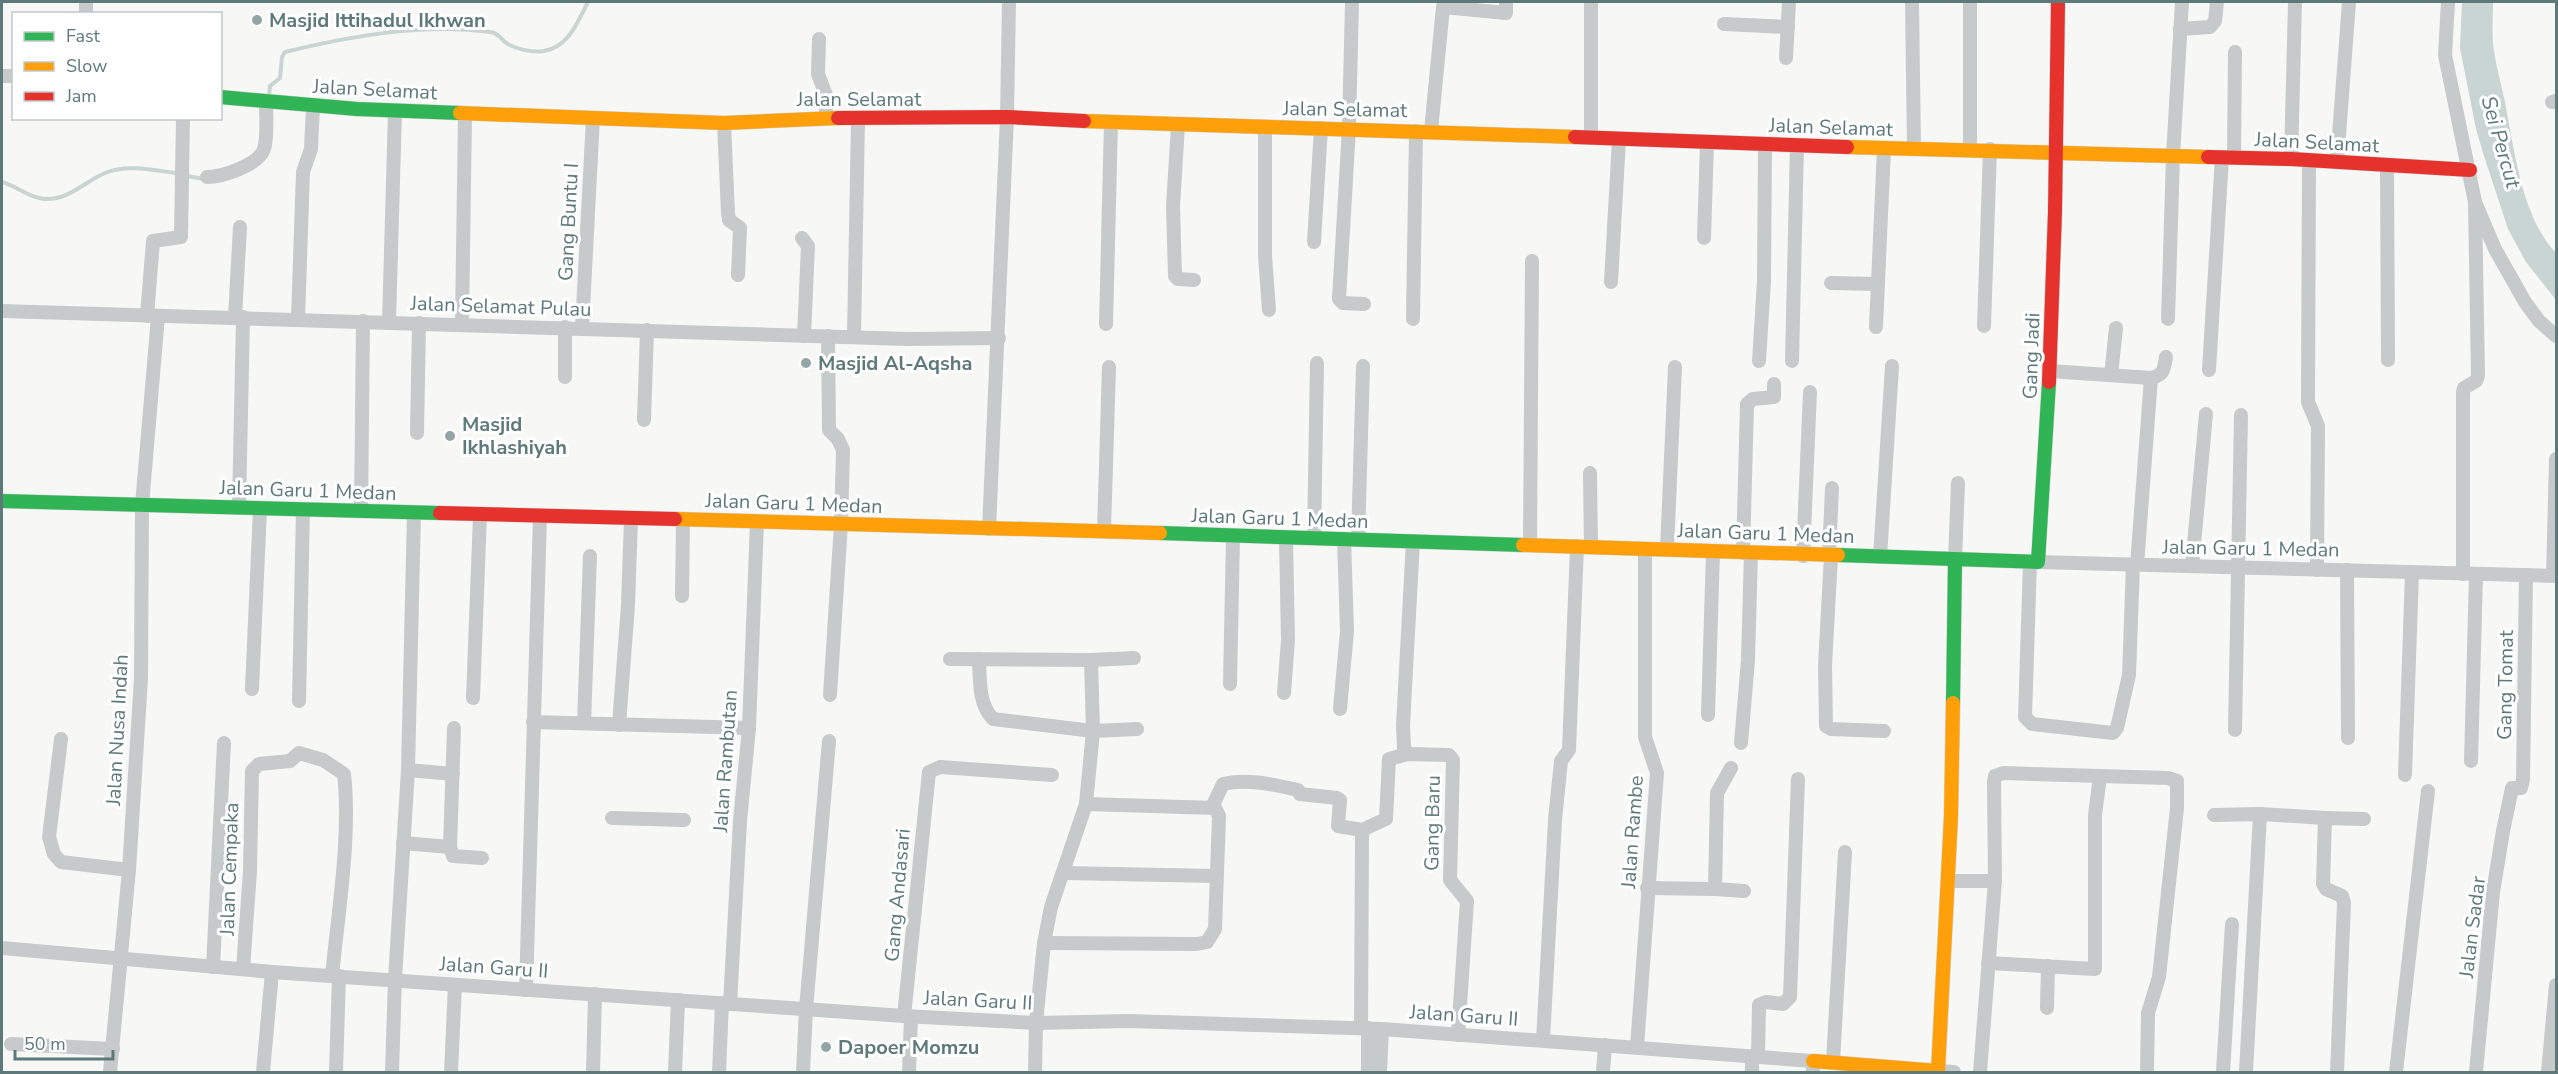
<svg xmlns="http://www.w3.org/2000/svg" width="2558" height="1074" font-family="'Nunito Sans',sans-serif">
	<rect width="100%" height="100%" fill="#f7f7f6"/>
	<!-- water -->
	<path fill="#c8d5d3" d="M2462,2H2493C2493,15 2492,29 2493,43C2495,63 2501,83 2505,102C2514,149 2522,218 2556,253V300L2526,262L2508,229L2484,156L2476,129L2460,48Z"/>
	<g fill="none" stroke-linecap="round" stroke-linejoin="round">
		<!-- stream -->
		<g stroke="#c8d5d3" stroke-width="4">
			<path d="M269,96L270,86L280,78L282,57L285,52C351,36 422,23 490,32C498,33 499,37 505,42C514,49 533,53 544,51C569,47 578,21 588,2"/>
			<path d="M187,176L204,179"/>
			<path d="M2,182C17,186 29,198 45,199C69,200 84,182 105,173C126,164 153,170 175,173"/>
		</g>
		<defs>
			<g id="fast">
				<path d="M220,97L357,109L460,113"/>
				<path d="M2,501L440,513"/>
				<path d="M1160,533L1523,545"/>
				<path d="M1838,555L2038,562L2049,382"/>
				<path d="M1953,703L1955,560"/>
			</g>
			<g id="slow">
				<path d="M460,113L724,123L838,118"/>
				<path d="M1084,121L1575,137"/>
				<path d="M1847,147L2208,157"/>
				<path d="M675,519L1160,533"/>
				<path d="M1523,545L1838,555"/>
				<path d="M1813,1061L1938,1071L1951,816L1953,703"/>
			</g>
			<g id="jam">
				<path d="M838,118L1007,117L1084,121"/>
				<path d="M1575,137L1847,147"/>
				<path d="M2208,157L2291,159L2470,170"/>
				<path d="M2049,382L2055,212L2058,2"/>
				<path d="M440,513L675,519"/>
			</g>
		</defs>
		<!-- fast casing -->
		<use href="#fast" stroke="#d2d4d4" stroke-width="15"/>
		<!-- slow casing -->
		<use href="#slow" stroke="#d2d4d4" stroke-width="15"/>
		<!-- jam casing -->
		<use href="#jam" stroke="#d2d4d4" stroke-width="15"/>
		<!-- street -->
		<g stroke="#c7caca" stroke-width="14">
			<path d="M86,2V14"/>
			<path d="M1352,2L1349,128L1339,299L1343,303L1364,304"/>
			<path d="M1912,2L1914,149"/>
			<path d="M1970,2V149"/>
			<path d="M2448,2L2445,55L2475,202L2495,249L2525,302L2539,321L2556,336"/>
			<path d="M1724,24L1788,27"/>
			<path d="M2180,29L2210,27L2215,21L2217,2"/>
			<path d="M819,39L818,74L826,95V118"/>
			<path d="M1786,58L1789,2"/>
			<path d="M2,76H14"/>
			<path d="M2552,102L2556,101"/>
			<path d="M724,123L728,213L729,220L740,228L738,275"/>
			<path d="M1178,125L1173,206L1175,276L1178,279L1194,280"/>
			<path d="M1265,127V256L1269,310"/>
			<path d="M1431,131L1443,7L1506,13V2"/>
			<path d="M1591,138V2"/>
			<path d="M2234,157L2235,52"/>
			<path d="M2291,159L2295,2"/>
			<path d="M2309,160L2308,402L2318,426L2317,570"/>
			<path d="M2337,162L2349,2"/>
			<path d="M2387,165L2388,360"/>
			<path d="M207,177C222,177 259,165 264,149C268,136 266,116 266,102"/>
			<path d="M802,238L808,246L804,336"/>
			<path d="M1704,238L1707,142"/>
			<path d="M1314,242L1321,128"/>
			<path d="M1611,282L1619,139"/>
			<path d="M1831,283L1876,284"/>
			<path d="M2,311L908,339L999,338"/>
			<path d="M147,316L153,241L181,237L183,118"/>
			<path d="M235,317L240,227"/>
			<path d="M298,319L303,172L311,149L313,106"/>
			<path d="M1413,319L1416,131"/>
			<path d="M2168,319L2173,156L2182,2"/>
			<path d="M389,322L395,111"/>
			<path d="M462,324L465,114"/>
			<path d="M1106,324L1111,122"/>
			<path d="M1984,326L1990,149"/>
			<path d="M565,327V377"/>
			<path d="M1876,327L1884,148"/>
			<path d="M582,328L593,118"/>
			<path d="M828,336L829,430L838,439L843,450L841,524L830,695"/>
			<path d="M854,337L858,119"/>
			<path d="M1759,361L1764,281L1765,145"/>
			<path d="M1792,361L1797,145"/>
			<path d="M2209,370L2222,157"/>
			<path d="M2050,371L2151,378C2164,375 2164,369 2166,357"/>
			<path d="M2111,375L2116,328"/>
			<path d="M644,420L647,330"/>
			<path d="M417,433L419,323"/>
			<path d="M1590,473L1591,547"/>
			<path d="M239,508L243,317"/>
			<path d="M361,511L363,321"/>
			<path d="M989,529L1007,117L1009,2"/>
			<path d="M1104,531L1109,367"/>
			<path d="M1314,538L1317,363"/>
			<path d="M1358,540L1363,366"/>
			<path d="M1530,544L1532,261"/>
			<path d="M1667,549L1675,367"/>
			<path d="M1743,553L1747,404L1753,399L1774,397V384"/>
			<path d="M1803,556L1810,392"/>
			<path d="M1829,556L1832,488"/>
			<path d="M1831,556L1825,665L1826,726L1831,729L1884,731"/>
			<path d="M1880,557L1892,366"/>
			<path d="M1955,560L1958,483"/>
			<path d="M2030,562L2025,717L2032,724L2113,733L2117,728L2129,675L2133,565"/>
			<path d="M2038,562L2556,576"/>
			<path d="M2137,565L2151,378"/>
			<path d="M2192,566L2206,414"/>
			<path d="M2347,570L2348,738"/>
			<path d="M2463,574V392L2464,388L2476,381L2478,376L2475,202"/>
			<path d="M2553,576L2556,459"/>
			<path d="M682,596L683,520"/>
			<path d="M950,659L1091,660L1134,658"/>
			<path d="M979,659C980,679 978,703 993,719L1093,731L1137,729"/>
			<path d="M1230,684L1233,537"/>
			<path d="M252,689L260,508"/>
			<path d="M1284,693L1288,640L1286,538"/>
			<path d="M473,698L480,515"/>
			<path d="M299,701L303,509"/>
			<path d="M1340,709L1347,631L1344,539"/>
			<path d="M1708,715L1713,551"/>
			<path d="M533,722L749,728"/>
			<path d="M584,723L590,556"/>
			<path d="M619,725L628,605L631,519"/>
			<path d="M2235,730L2241,415"/>
			<path d="M61,739L49,837L54,854L61,862L129,870"/>
			<path d="M1741,743L1748,660L1751,553"/>
			<path d="M1408,754L1404,748L1403,725L1413,541"/>
			<path d="M2471,761L2476,574"/>
			<path d="M408,770L453,774"/>
			<path d="M2405,775L2412,573"/>
			<path d="M1212,807L1223,784C1246,778 1276,785 1298,790L1300,794L1337,798L1340,800L1338,826L1362,830L1386,819L1389,759L1408,754L1449,755L1453,760L1450,880L1467,901L1458,1035"/>
			<path d="M2214,815L2260,814L2325,818L2323,884L2326,889L2342,896L2344,903L2337,1072"/>
			<path d="M612,818L684,820"/>
			<path d="M2325,818L2364,819"/>
			<path d="M403,843L450,847L453,856L482,858"/>
			<path d="M450,847L454,728"/>
			<path d="M1064,873L1216,876"/>
			<path d="M1949,881H1995"/>
			<path d="M1647,888L1715,889L1717,793L1731,768"/>
			<path d="M1715,889L1744,891"/>
			<path d="M1044,943L1197,944L1207,942L1215,929L1219,816L1215,808L1086,804"/>
			<path d="M2,948L272,972L904,1016L1036,1023L1129,1021L1382,1029L1813,1061V1072"/>
			<path d="M1988,963L2095,969V815L2100,776"/>
			<path d="M213,967L224,743"/>
			<path d="M243,969L250,871L252,771L259,764L290,761L299,753L323,760L344,774C351,836 338,913 332,976"/>
			<path d="M526,990L540,516"/>
			<path d="M730,1004L740,821L749,728L757,522"/>
			<path d="M2047,1008L2048,966"/>
			<path d="M904,1016L929,772L940,767L1052,775"/>
			<path d="M1361,1028L1362,830"/>
			<path d="M1368,1028V1072"/>
			<path d="M1543,1040L1555,820L1561,761L1569,750L1577,546"/>
			<path d="M11,1044L113,1049"/>
			<path d="M1637,1047L1657,773L1645,737V549"/>
			<path d="M1758,1057L1759,1005L1766,1002L1783,1004L1790,997L1798,779"/>
			<path d="M1833,1062L1845,852"/>
			<path d="M1938,1071L1954,1072"/>
			<path d="M110,1072L129,870L141,678L142,505L158,316"/>
			<path d="M263,1072L272,972"/>
			<path d="M336,1072L339,976"/>
			<path d="M392,1072L395,979L408,770L414,513"/>
			<path d="M451,1072L455,985"/>
			<path d="M593,1072L595,994"/>
			<path d="M675,1072L678,1000"/>
			<path d="M719,1072L722,1003"/>
			<path d="M803,1072L806,1009L829,741"/>
			<path d="M909,1072L911,1017"/>
			<path d="M1035,1072L1036,1023L1044,943L1051,907L1086,804L1093,731L1091,660"/>
			<path d="M1380,1072L1382,1029"/>
			<path d="M1603,1072L1605,1045"/>
			<path d="M1752,1072V1056"/>
			<path d="M1980,1072L1995,881L1994,781L1995,776L2003,773L2168,778L2177,781V808L2159,977L2148,1013L2147,1072"/>
			<path d="M2223,1072L2232,924"/>
			<path d="M2246,1072L2260,814"/>
			<path d="M2396,1072L2428,791"/>
			<path d="M2476,1072L2493,892L2503,831L2512,788H2521L2523,780L2526,575"/>
			<path d="M2548,1072L2556,985"/>
		</g>
		<!-- fast -->
		<use href="#fast" stroke="#30b455" stroke-width="14"/>
		<!-- slow -->
		<use href="#slow" stroke="#ff9f0a" stroke-width="14"/>
		<!-- jam -->
		<use href="#jam" stroke="#e5322d" stroke-width="14"/>
	</g>
	<!-- markers -->
	<g fill="#94a5a5" stroke="#fff" stroke-width="2">
		<circle cx="257" cy="20" r="6"/>
		<circle cx="806" cy="363" r="6"/>
		<circle cx="450" cy="436" r="6"/>
		<circle cx="826" cy="1047" r="6"/>
	</g>
	<g text-anchor="middle" stroke-width="6" stroke-linejoin="round" paint-order="stroke">
		<!-- poi labels -->
		<g font-size="20" font-weight="bold" fill="#5e797a" stroke="#fff" text-anchor="start">
			<text x="269" y="27">Masjid Ittihadul Ikhwan</text>
			<text x="818" y="370">Masjid Al-Aqsha</text>
			<text x="462" y="431">Masjid<tspan x="462" dy="23">Ikhlashiyah</tspan></text>
			<text x="838" y="1054">Dapoer Momzu</text>
		</g>
		<!-- street labels -->
		<g font-size="20" fill="#5e797a" stroke="#fff">
			<text transform="translate(375 89) rotate(3)" y="7">Jalan Selamat</text>
			<text x="859" y="106">Jalan Selamat</text>
			<text transform="translate(1345 109) rotate(1)" y="7">Jalan Selamat</text>
			<text transform="translate(1831 127) rotate(2)" y="7">Jalan Selamat</text>
			<text transform="translate(2317 142) rotate(3)" y="7">Jalan Selamat</text>
			<text transform="translate(568 222) rotate(-87)" y="7">Gang Buntu I</text>
			<text transform="translate(501 306) rotate(2)" y="7">Jalan Selamat Pulau</text>
			<text transform="translate(2031 356) rotate(-88)" y="7">Gang Jadi</text>
			<text transform="translate(308 490) rotate(2)" y="7">Jalan Garu 1 Medan</text>
			<text transform="translate(794 503) rotate(2)" y="7">Jalan Garu 1 Medan</text>
			<text transform="translate(1280 518) rotate(2)" y="7">Jalan Garu 1 Medan</text>
			<text transform="translate(1766 533) rotate(2)" y="7">Jalan Garu 1 Medan</text>
			<text transform="translate(2251 548) rotate(1)" y="7">Jalan Garu 1 Medan</text>
			<text transform="translate(2505 685) rotate(-89)" y="7">Gang Tomat</text>
			<text transform="translate(117 730) rotate(-87)" y="7">Jalan Nusa Indah</text>
			<text transform="translate(725 761) rotate(-86)" y="7">Jalan Rambutan</text>
			<text transform="translate(1432 823) rotate(-89)" y="7">Gang Baru</text>
			<text transform="translate(1632 832) rotate(-86)" y="7">Jalan Rambe</text>
			<text transform="translate(229 869) rotate(-88)" y="7">Jalan Cempaka</text>
			<text transform="translate(897 895) rotate(-85)" y="7">Gang Andasari</text>
			<text transform="translate(2472 927) rotate(-83)" y="7">Jalan Sadar</text>
			<text transform="translate(494 967) rotate(4)" y="7">Jalan Garu II</text>
			<text transform="translate(978 1000) rotate(3)" y="7">Jalan Garu II</text>
			<text transform="translate(1464 1015) rotate(4)" y="7">Jalan Garu II</text>
		</g>
		<!-- water labels -->
		<g font-size="21" font-style="italic" fill="#5d7b77" stroke="#fff">
			<text transform="translate(2501 142) rotate(74)" y="7">Sei Percut</text>
		</g>
	</g>
	<!-- border -->
	<rect width="2558" height="1074" fill="none" stroke="#5e797a" stroke-width="6"/>
	<!-- legend -->
	<rect x="12" y="12" width="210" height="108" fill="#ffffff" stroke="#bfc9ca" stroke-width="1.5"/>
	<rect x="24" y="32" width="30" height="9" fill="#30b455" stroke="#bfc9ca" stroke-width="1.5"/>
	<text x="66" y="42" font-size="18" fill="#5e797a">Fast</text>
	<rect x="24" y="62" width="30" height="9" fill="#ff9f0a" stroke="#bfc9ca" stroke-width="1.5"/>
	<text x="66" y="72" font-size="18" fill="#5e797a">Slow</text>
	<rect x="24" y="92" width="30" height="9" fill="#e5322d" stroke="#bfc9ca" stroke-width="1.5"/>
	<text x="66" y="102" font-size="18" fill="#5e797a">Jam</text>
	<!-- scale -->
	<path d="M15 1050v9h98v-9" fill="none" stroke="#5e797a" stroke-width="3"/>
	<text x="24" y="1050" font-size="18" fill="#5e797a" stroke="#ffffff" stroke-width="4.5" paint-order="stroke">50 m</text>
</svg>
